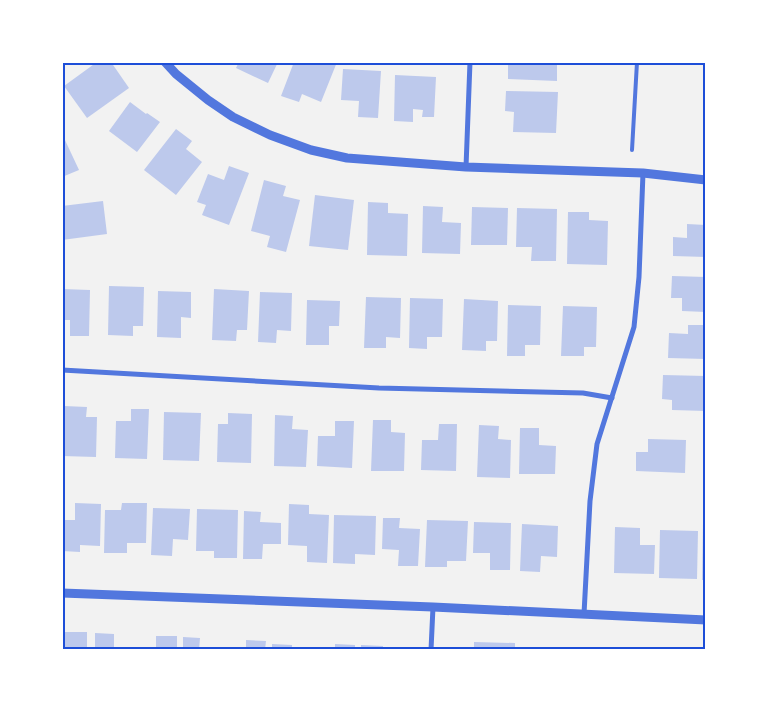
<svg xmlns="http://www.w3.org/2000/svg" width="768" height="712" font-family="'Noto Sans',sans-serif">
	<rect width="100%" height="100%" fill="#f2f2f2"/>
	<!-- building -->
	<g fill="#bdc9ec">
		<path d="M97,62H111L129,88L87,118L64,86Z"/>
		<path d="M239,62H278L268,83L236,68Z"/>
		<path d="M294,62H337L321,102L302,94L299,102L281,96Z"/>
		<path d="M508,62H557V81L508,79Z"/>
		<path d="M343,69L381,71L378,118L358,117L359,101L341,100Z"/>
		<path d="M395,75L436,77L434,117H422L423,110L413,109V122L394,121Z"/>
		<path d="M506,91L558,92L556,133L513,132L514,112L505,111Z"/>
		<path d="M130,102L146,114L147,113L160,122L137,152L109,131Z"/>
		<path d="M176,129L192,141L186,149L202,162L176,195L144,170Z"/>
		<path d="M64,138L79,170L62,177V139Z"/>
		<path d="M229,166L249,173L229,225L202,215L206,205L197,202L208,174L224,180Z"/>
		<path d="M264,180L286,186L283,196L300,200L286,252L267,247L270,236L251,231Z"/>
		<path d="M315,195L354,200L348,250L309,246Z"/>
		<path d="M103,201L107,234L62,240V216H64L62,206Z"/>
		<path d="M368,202L388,203V213L408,214L407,256L367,255Z"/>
		<path d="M423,206L443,207L442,222L461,223L460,254L422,253Z"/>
		<path d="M472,207L508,208L507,245H471Z"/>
		<path d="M517,208L557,209L556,261H531L532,247H516Z"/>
		<path d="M568,212H589V220L608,221L607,265L567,264Z"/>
		<path d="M687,224L706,225V257L673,256V237L687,238Z"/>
		<path d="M672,276L706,277V312L682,311V298H671Z"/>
		<path d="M109,286L144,287L143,326H133V336L108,335Z"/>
		<path d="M62,289L90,290L89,336H70V320H62Z"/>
		<path d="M214,289L249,291L247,330H237L236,341L212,340Z"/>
		<path d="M158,291L191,292V318L181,317V338L157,337Z"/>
		<path d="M260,292L292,293L291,331L277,330L276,343L258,342Z"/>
		<path d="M366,297L401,298L400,338L386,337V348H364Z"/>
		<path d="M410,298L443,299L442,337H427V349L409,348Z"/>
		<path d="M464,299L498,301L497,341H486V351L462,350Z"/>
		<path d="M307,300L340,301L339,326H329V345H306Z"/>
		<path d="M508,305L541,306L540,345H525V356H507Z"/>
		<path d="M563,306L597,307L596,347H584V356H561Z"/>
		<path d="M688,325H706V359L668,358L669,333L688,334Z"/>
		<path d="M663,375L706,376V411L672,410V400L662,399Z"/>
		<path d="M64,406L87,407L86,417H97L96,457L62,456Z"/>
		<path d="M131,409H149L147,459L115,458L116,421H131Z"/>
		<path d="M164,412L201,413L199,461L163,460Z"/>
		<path d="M228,413L252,414L251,463L217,462L218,424H228Z"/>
		<path d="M275,415L293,416L292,429L308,430L306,467L274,466Z"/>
		<path d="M373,420H391V432L405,433L404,471H371Z"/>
		<path d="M335,421H354L352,468L317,466L318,436H335Z"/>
		<path d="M439,424H457L456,471L421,470L422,440H438Z"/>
		<path d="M479,425L499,426L498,439L511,440L510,478L477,477Z"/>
		<path d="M520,428H539V445L556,446L555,474H519Z"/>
		<path d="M648,439L686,440L685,473L636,471V452H648Z"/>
		<path d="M75,503L101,504L100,546L80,545V552L62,551V520H75Z"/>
		<path d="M122,503H147L146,543H127V553H104L105,510H121Z"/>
		<path d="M289,504L309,505V514L329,515L327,563L307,562V546L288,545Z"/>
		<path d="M153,508L190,509L188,540L173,539L172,556L151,555Z"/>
		<path d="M197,509L238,510L237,558H214V551H196Z"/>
		<path d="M244,511L261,512L260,522L281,523V544H263L262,559H243Z"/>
		<path d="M334,515L376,516L375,555L355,554V564L333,563Z"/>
		<path d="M383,518H400L399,528L420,529L418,566H398L399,550L382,549Z"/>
		<path d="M427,520L468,521L466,561H447V567H425Z"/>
		<path d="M474,522L511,523L510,570H490V553H473Z"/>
		<path d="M703,523H706V580H702Z"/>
		<path d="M522,524L558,526L557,557L541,556L540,572L520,571Z"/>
		<path d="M615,527L640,528V545H655L654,574L614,573Z"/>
		<path d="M660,530L698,531L697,579L659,578Z"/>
		<rect x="64" y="632" width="23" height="18"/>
		<path d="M95,633L114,634V650H95Z"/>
		<rect x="156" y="636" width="21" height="14"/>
		<path d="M183,637L200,638L199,650H183Z"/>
		<path d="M246,640L266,641L265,650H246Z"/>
		<path d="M474,642L515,643V650H474Z"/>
		<path d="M272,644L292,645V650H272Z"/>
		<path d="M335,644L355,645V650H335Z"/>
		<path d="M361,645L383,646V650H361Z"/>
	</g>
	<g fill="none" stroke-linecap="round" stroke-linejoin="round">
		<!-- service -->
		<path stroke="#5277de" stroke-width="4" d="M632,150L637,62"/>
		<!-- minor -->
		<g stroke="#5277de" stroke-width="5">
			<path d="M466,167L470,62"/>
			<path d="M62,370L379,388L583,393L612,398"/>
			<path d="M584,614L590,501L597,444L634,327L639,277L643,173"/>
			<path d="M431,650L433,607"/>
		</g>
		<!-- tertiary -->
		<g stroke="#5277de" stroke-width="9">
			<path d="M165,62L176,74L208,100L233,117L270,135L311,150L347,158L466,167L643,173L706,180"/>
			<path d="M62,593L433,607L706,620"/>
		</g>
	</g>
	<!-- border -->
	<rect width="768" height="712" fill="none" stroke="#ffffff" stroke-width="128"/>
	<rect x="64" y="64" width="640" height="584" fill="none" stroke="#1d4ed8" stroke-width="2"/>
</svg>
